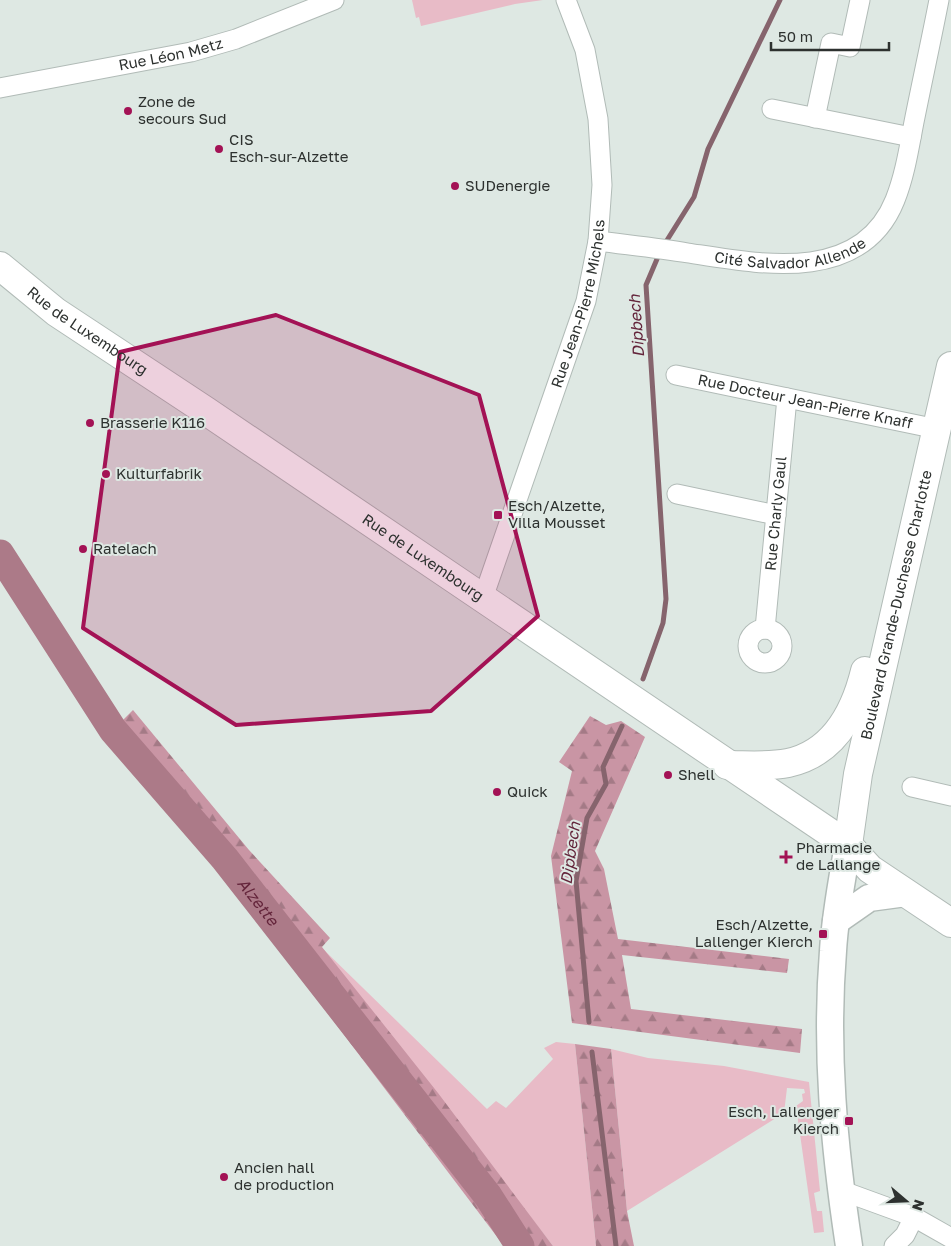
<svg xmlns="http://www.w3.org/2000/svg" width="951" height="1246" font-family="'Golos Text',sans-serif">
	<defs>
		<pattern id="forest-firs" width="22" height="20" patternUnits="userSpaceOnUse" patternTransform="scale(1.25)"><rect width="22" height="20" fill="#c995a4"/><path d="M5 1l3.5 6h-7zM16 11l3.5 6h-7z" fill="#a47a86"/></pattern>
	</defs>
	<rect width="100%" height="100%" fill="#dee8e3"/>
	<!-- grass -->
	<g fill="#e8bbc7">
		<path d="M412,0H543L515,4L421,26L419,17L416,18Z"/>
		<path d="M321,947L487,1109L496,1101L506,1108L553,1059L544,1048L556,1042L575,1044L596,1246H553Z"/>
		<path d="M611,1049L648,1058L724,1066L809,1082L820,1191L814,1193L817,1211H822L824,1232L814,1233L796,1106L803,1101L802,1094L805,1093L804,1089L787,1088L784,1113L627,1211Z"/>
	</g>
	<!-- forest -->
	<g fill="url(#forest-firs)">
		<path d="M133,710L249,850L330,938L322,947L438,1093L553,1246H504L113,730Z"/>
		<path d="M590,716L606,725L621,721L645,737L595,851L604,869L618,939L789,959L787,973L622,955L631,1009L802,1029L800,1053L572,1023L551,856L572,771L559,762Z"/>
		<path d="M575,1044L611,1049L627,1211L634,1246H596Z"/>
	</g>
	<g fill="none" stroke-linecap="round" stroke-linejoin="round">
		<!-- stream -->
		<g stroke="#86646d" stroke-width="5">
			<path d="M664,245L694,197L708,149L780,0"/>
			<path d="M643,679L663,623L666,599L646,285L660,252"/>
			<path d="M589,1022L576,881L587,818L606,784L603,767L622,726"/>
			<path d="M592,1052L616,1246"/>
		</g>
		<!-- river -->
		<path stroke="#ac7a88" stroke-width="29" id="s1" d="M0,554L113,730L225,859L488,1196L520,1246"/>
		<defs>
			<g id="street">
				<path id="s2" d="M0,88L191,52L236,39L334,0"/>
				<path d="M772,109L911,137"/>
				<path d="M815,118L831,43L850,47L860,0"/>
				<path id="s3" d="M598,241C628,245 658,248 688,253C759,264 861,285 895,200C905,175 909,148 914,122C922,82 931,41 939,0"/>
				<path id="s4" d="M676,375L937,429"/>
				<path d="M677,494L776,515"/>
				<path id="s5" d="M483,598L586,301L598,241L602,185L598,119L585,50L566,0"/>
				<circle cx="765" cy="646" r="17"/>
				<path id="s6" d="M765,629L787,398"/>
				<path d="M912,787L951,796"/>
				<path d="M840,1190L914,1217L951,1238"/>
				<path d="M894,1246L905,1235L914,1217"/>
			</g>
			<g id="secondary">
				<path d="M848,845C842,880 835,915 833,951C825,1050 834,1147 849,1246"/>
				<path d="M836,921L869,898L906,893"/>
			</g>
			<g id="primary">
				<path id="s7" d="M0,266L56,312L206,411L848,845L870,869L951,923"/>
				<path d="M727,765C747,765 768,767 788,763C834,753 855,712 865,671"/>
				<path id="s8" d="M848,845L858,774L951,366"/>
			</g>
		</defs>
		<!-- street casing -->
		<use href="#street" stroke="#b1bbb7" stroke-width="21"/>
		<!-- secondary casing -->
		<use href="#secondary" stroke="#b1bbb7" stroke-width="29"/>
		<!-- primary casing -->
		<use href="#primary" stroke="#b1bbb7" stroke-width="30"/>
		<!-- street -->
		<use href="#street" stroke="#fff" stroke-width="19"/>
		<!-- secondary -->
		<use href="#secondary" stroke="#fff" stroke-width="26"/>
		<!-- primary -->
		<use href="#primary" stroke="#fff" stroke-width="28"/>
	</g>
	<!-- marked area -->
	<path fill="#a31255" fill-opacity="0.2" stroke="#a31255" stroke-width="4" stroke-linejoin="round" d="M276,315L479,395L538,616L431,711L236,725L83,628L120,352Z"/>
	<!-- markers -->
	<g fill="#a31255" stroke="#dee8e3" stroke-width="2">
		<circle cx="128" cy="111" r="5"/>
		<circle cx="219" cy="149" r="5"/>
		<circle cx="455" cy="186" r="5"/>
		<circle cx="90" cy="423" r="5"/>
		<circle cx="106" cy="474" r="5"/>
		<rect x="493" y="510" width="10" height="10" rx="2.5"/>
		<circle cx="83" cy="549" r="5"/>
		<circle cx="668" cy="775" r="5"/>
		<circle cx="497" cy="792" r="5"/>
		<path d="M783.5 849.5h5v5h5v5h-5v5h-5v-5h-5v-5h5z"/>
		<rect x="818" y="929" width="10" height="10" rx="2.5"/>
		<rect x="844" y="1116" width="10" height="10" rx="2.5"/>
		<circle cx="224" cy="1177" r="5"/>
	</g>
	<g text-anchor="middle" stroke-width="4" stroke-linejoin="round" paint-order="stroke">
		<!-- street labels -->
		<g font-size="15" fill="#2d312f" stroke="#dee8e3">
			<text dy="5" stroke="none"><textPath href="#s2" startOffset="174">Rue Léon Metz</textPath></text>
			<text dy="5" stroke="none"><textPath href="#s3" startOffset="195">Cité Salvador Allende</textPath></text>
			<text dy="5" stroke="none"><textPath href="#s5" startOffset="310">Rue Jean-Pierre Michels</textPath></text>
			<text dy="5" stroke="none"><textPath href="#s7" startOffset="109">Rue de Luxembourg</textPath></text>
			<text dy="5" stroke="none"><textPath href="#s4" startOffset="132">Rue Docteur Jean-Pierre Knaff</textPath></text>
			<text dy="5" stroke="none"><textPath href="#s6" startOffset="116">Rue Charly Gaul</textPath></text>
			<text dy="5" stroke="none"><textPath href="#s7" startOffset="514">Rue de Luxembourg</textPath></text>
			<text dy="5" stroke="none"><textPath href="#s8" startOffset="245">Boulevard Grande-Duchesse Charlotte</textPath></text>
		</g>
		<!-- poi labels -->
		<g font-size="15" fill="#2d312f" stroke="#dee8e3" text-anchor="start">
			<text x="138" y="107">Zone de<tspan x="138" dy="17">secours Sud</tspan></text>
			<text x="229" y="145">CIS<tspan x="229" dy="17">Esch-sur-Alzette</tspan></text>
			<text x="465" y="191">SUDenergie</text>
			<text x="100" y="428">Brasserie K116</text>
			<text x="116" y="479">Kulturfabrik</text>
			<text x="508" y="511">Esch/Alzette,<tspan x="508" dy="17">Villa Mousset</tspan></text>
			<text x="93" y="554">Ratelach</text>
			<text x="678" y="780">Shell</text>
			<text x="507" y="797">Quick</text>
			<text x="796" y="853">Pharmacie<tspan x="796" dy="17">de Lallange</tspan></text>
			<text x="813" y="930" text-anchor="end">Esch/Alzette,<tspan x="813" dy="17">Lallenger Kierch</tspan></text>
			<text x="839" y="1117" text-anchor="end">Esch, Lallenger<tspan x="839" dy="17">Kierch</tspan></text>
			<text x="234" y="1173">Ancien hall<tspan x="234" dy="17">de production</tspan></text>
		</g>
		<!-- water labels -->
		<g font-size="16" font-style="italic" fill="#64253b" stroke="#dee8e3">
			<text transform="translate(636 326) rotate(-94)" y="6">Dipbech</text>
			<text transform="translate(570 853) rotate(-82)" y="6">Dipbech</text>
			<text dy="6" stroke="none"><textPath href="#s1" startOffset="434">Alzette</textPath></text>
		</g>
	</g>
	<!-- north arrow -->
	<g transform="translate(906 1201) rotate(109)" stroke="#dee8e3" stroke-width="4" paint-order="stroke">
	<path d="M0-4L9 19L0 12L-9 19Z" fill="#2d312f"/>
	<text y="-8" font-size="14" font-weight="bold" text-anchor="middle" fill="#2d312f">N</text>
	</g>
	<!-- scale -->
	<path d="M771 42v8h118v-8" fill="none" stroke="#2d312f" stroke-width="2.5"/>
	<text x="778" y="42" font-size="15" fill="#2d312f" stroke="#dee8e3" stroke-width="4" paint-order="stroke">50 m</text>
</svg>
